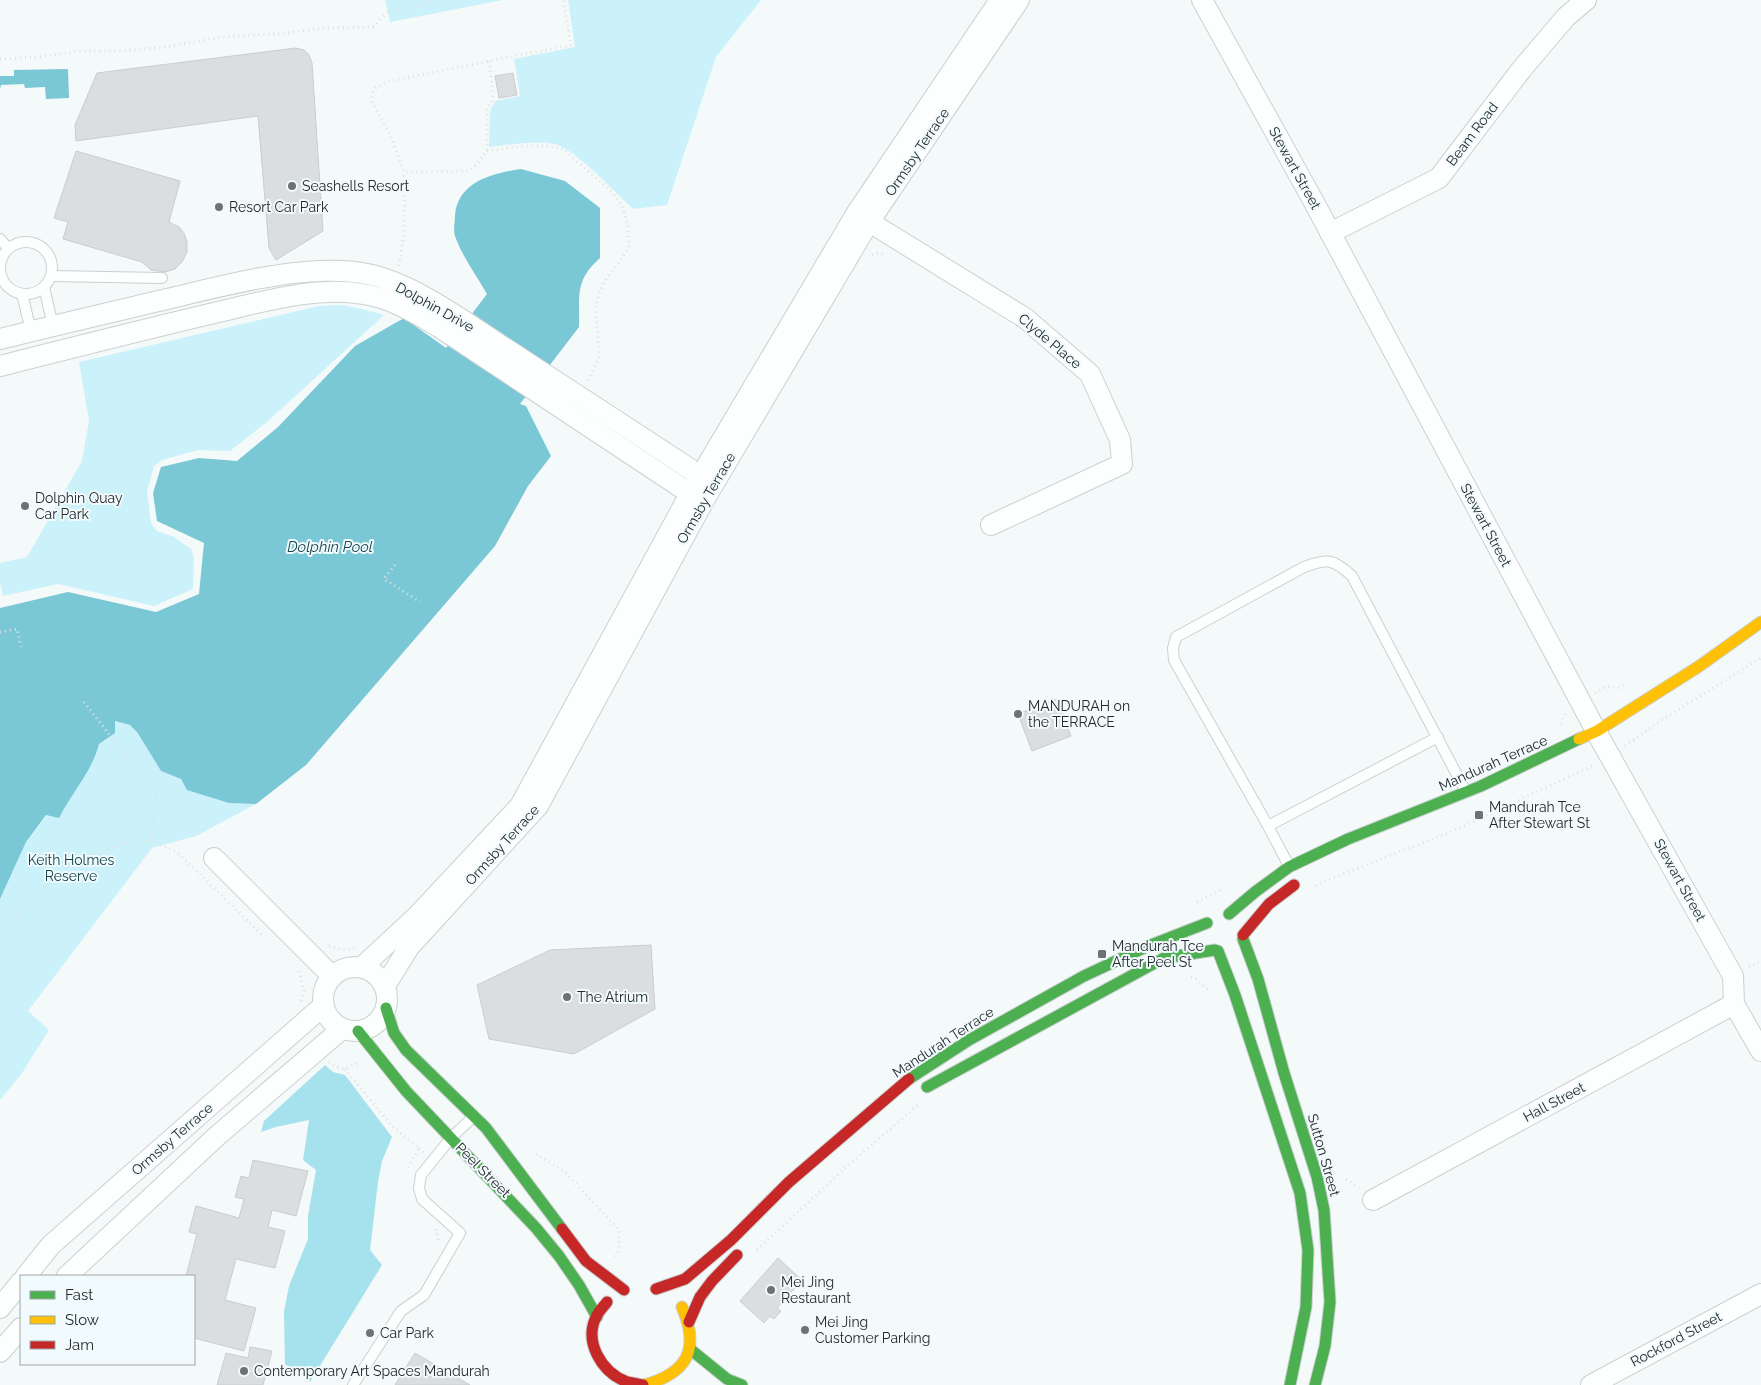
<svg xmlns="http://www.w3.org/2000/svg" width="1761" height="1385" font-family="Raleway,sans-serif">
	<rect width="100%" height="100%" fill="#f4f9f9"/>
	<!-- green -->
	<g fill="#cbf2fa">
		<path d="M385,0H503L390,22Z"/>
		<path d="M568,0H761L716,57L667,205L633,209C617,194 573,147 554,144C533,140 510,145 489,147L490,111L495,101L520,96L514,59L575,47Z"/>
		<path d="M341,305L362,309L384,315L268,421L230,451L198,450L162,460L154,466L147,491L151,523L157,531L174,537L191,549L194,557L193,589L154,606L58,584L3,596L0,583V563L27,557L82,461L89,421L79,362L319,306Z"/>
		<path d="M115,721L130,725L137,732L161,771L181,779L229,803L256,804L196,836L152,848L28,1011L49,1030L22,1073L0,1100V899L26,842L47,815L59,817C71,794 93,770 99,744L115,733Z"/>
	</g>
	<!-- forest -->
	<path fill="#a5e2ed" d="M325,1065L333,1072L345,1075L392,1137L382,1161L378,1182L370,1250L382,1265L310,1382L285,1364L284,1312L289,1286L308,1239V1216L316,1170L303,1160L309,1120L276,1127L261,1132L264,1121Z"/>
	<!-- water -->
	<g fill="#7ac7d6">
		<path d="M68,69L69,98L46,99L45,87L25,88L24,84L1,85L0,89V76H14V70Z"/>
		<path d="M521,169L565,181L600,208V258C574,281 580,296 579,327L520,404L526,406L551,456L528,486L495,546L306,765L256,804L229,803L187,790L181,779L161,771L137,732L130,725L115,721V733L99,744C93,770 71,794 59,818L46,815L26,842L0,899V608L68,592L156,612L199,594L204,543L157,521L153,493L161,467L199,458L237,461L278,427L355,346L404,318L446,348L487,294C476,275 462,256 455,236C453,230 455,222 455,216C457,182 493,173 521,169Z"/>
	</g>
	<!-- building -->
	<g fill="#dadede" stroke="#c9cdcd">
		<path d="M296,48L304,50L309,55L312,63L323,231L276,260L269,248L258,116L76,141L75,125L97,73Z"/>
		<path d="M513,73L517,95L499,98L495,76Z"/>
		<path d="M76,151L180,181L169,222L179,227L184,233L187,242V252L182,262L175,269L165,272L151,270L142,262L63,239L68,222L54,218Z"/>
		<path d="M1057,699L1071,736L1032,751L1018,714Z"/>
		<path d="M651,945L655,1009L574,1054L489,1039L477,985L550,950Z"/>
		<path d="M253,1160L308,1171L296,1216L272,1210L268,1227L285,1231L275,1268L236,1259L225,1300L256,1308L244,1351L194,1338V1276H186L197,1234L189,1232L196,1206L239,1218L244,1199L235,1197L241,1176L249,1178Z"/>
		<path d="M778,1258L802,1280L777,1308L781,1311L774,1319L770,1316L764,1323L740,1301Z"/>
		<path d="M250,1347L272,1351L263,1385H217L226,1353L248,1358Z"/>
		<path d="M415,1353L470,1385H395Z"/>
	</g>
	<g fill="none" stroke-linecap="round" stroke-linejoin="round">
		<defs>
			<g id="lane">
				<path d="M0,239L8,248"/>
				<circle cx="26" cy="268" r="26"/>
				<path d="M51,276L162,278"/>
				<path d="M44,287L53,326"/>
				<path d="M22,294L31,331"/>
				<path d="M1268,826L1438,737"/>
				<path d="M1289,866L1268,826L1174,660L1173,648L1176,637L1304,567C1328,558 1333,559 1352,576L1465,790"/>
				<path d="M353,1385L401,1311L424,1295L460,1233L422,1199L419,1188L421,1175L451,1138L473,1117"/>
			</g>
			<g id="street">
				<path d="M1202,0L1315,204L1602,742L1733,976L1734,1004L1761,1051"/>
				<path d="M858,215L1025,318L1090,374L1120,440L1122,464L991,525"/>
				<path d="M1330,233L1439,178L1521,70L1566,17L1586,0"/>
				<path d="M0,339C56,325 112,312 167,299C227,285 311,261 372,275C418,286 472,327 511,352C578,396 645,439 711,483"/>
				<path d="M0,366C71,348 142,330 214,313C262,302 313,286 363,294C391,298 415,313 439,327L700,500"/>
				<path d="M214,858L332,976"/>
				<circle cx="355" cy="999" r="32"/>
				<path d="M362,967L417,916L520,806L690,494L856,214L1000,0"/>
				<path d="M385,986L409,947L538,806L703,502L869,222L1019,0"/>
				<path d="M1373,1200L1734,1004"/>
				<path d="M26,1276L51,1245L323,1006"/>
				<path d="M67,1276L217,1136L342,1029"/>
				<path d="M0,1308L21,1282"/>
				<path d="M0,1352L21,1328"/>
				<path d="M1591,1385L1761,1294"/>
			</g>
			<g id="fast">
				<path d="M1229,914L1255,892L1289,867L1348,839L1481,786L1579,739"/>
				<path d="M1243,939L1258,979L1284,1073L1317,1177L1324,1210L1330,1302L1325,1346L1315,1385"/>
				<path d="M1218,951L1235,995L1300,1193L1308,1250L1306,1307L1290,1385"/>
				<path d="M386,1008L394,1033L406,1050L486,1128L562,1229"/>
				<path d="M358,1031L406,1091L536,1228L559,1256L579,1285L597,1317"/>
				<path d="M909,1079L969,1040L1084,976L1148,946L1207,923"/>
				<path d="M927,1087L1164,958L1215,950"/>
				<path d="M690,1349L727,1379L742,1385"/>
			</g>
			<g id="slow">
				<path d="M1579,739L1597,731L1698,667L1761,622"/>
				<path d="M644,1385C688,1373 700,1349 682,1307"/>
			</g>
			<g id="jam">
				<path d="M1243,935L1269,904L1294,885"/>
				<path d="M562,1229L586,1261L624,1290"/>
				<path d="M656,1289L685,1279L731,1240L789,1182L909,1079"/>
				<path d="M607,1302C604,1306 600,1310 597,1315C583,1341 601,1372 627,1382C632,1383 638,1384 643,1385"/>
				<path d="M689,1322L700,1297L712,1281L737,1255"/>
			</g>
		</defs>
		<!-- lane casing -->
		<use href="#lane" stroke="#ccd0d1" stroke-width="12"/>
		<!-- street casing -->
		<use href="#street" stroke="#ccd0d1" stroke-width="22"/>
		<!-- fast casing -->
		<use href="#fast" stroke="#ccd0d1" stroke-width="13"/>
		<!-- slow casing -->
		<use href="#slow" stroke="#ccd0d1" stroke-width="13"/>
		<!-- jam casing -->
		<use href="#jam" stroke="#ccd0d1" stroke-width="13"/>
		<!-- path -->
		<g stroke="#e0e1e1" stroke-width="3" stroke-dasharray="1 4" stroke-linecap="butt">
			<path d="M0,59L40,57L78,51H117L167,47L222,37L288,33L321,28L373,27L389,11L441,0"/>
			<path d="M489,61L493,93L492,101L487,109V151C481,159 476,166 468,171L404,172L391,137L372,101V94L376,88L389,81L571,45L563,0"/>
			<path d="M487,151C511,148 539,142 563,149L610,190L622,205L628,226L629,246L622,258L606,279L599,293L596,307L599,357L588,381"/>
			<path d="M872,255L880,253L885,255"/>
			<path d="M399,266C405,234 405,204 404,172"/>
			<path d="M395,565L384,579L420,602"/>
			<path d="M0,632L17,629L21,647"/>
			<path d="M1595,693L1607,686L1619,688L1625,684"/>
			<path d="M84,702L156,795L151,841"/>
			<path d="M1561,724L1563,717L1567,712"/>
			<path d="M1625,746L1657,723L1761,658"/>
			<path d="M1316,886L1325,881L1458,829L1594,765"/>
			<path d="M1197,902L1222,889"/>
			<path d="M0,936L23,909L50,881L74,865L94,854L127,843L151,841L177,852L262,935"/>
			<path d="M329,946L345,950L355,948"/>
			<path d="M1749,967L1761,961"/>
			<path d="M299,971L304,991L301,1001"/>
			<path d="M1191,977L1195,978L1208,990"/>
			<path d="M329,1062L334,1066L345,1069L357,1063"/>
			<path d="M345,1069L391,1125L419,1148L408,1167"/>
			<path d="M419,1148L424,1153"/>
			<path d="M536,1154L564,1171L619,1230V1249L615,1257"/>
			<path d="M1346,1179L1360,1189"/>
			<path d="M436,1229L439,1243"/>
			<path d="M757,1250L844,1169L918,1105"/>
		</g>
		<!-- lane -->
		<use href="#lane" stroke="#fdfefe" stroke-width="10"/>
		<!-- street -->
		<use href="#street" stroke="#fdfefe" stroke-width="20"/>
		<!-- fast -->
		<use href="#fast" stroke="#4caf50" stroke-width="11"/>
		<!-- slow -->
		<use href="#slow" stroke="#ffc107" stroke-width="11"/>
		<!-- jam -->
		<use href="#jam" stroke="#c62828" stroke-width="11"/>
	</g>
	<!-- markers -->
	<g fill="#6e7272" stroke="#f1fafc" stroke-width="2">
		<circle cx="292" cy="186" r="5"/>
		<circle cx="219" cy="207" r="5"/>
		<circle cx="25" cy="506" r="5"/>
		<circle cx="1018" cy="714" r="5"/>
		<rect x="1474" y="810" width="10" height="10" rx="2.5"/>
		<rect x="1097" y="949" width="10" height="10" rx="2.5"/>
		<circle cx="567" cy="997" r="5"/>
		<circle cx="771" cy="1290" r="5"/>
		<circle cx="805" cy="1330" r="5"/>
		<circle cx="370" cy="1333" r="5"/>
		<circle cx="244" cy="1371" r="5"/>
	</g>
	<g text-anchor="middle" stroke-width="4" stroke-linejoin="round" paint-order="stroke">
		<!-- street labels -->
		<g font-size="14" fill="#26292a" stroke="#f1fafc">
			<text transform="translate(1472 134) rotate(-53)" y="5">Beam Road</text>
			<text transform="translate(917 152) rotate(-56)" y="5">Ormsby Terrace</text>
			<text transform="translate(1295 168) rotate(61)" y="5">Stewart Street</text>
			<text transform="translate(435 307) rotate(29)" y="5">Dolphin Drive</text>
			<text transform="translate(1050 341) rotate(40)" y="5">Clyde Place</text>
			<text transform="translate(706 498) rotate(-60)" y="5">Ormsby Terrace</text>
			<text transform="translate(1486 525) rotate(62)" y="5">Stewart Street</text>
			<text transform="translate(1493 763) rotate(-24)" y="5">Mandurah Terrace</text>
			<text transform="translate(502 845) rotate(-48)" y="5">Ormsby Terrace</text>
			<text transform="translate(1680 880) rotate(61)" y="5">Stewart Street</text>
			<text transform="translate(943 1042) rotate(-33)" y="5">Mandurah Terrace</text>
			<text transform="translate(1554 1102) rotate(-28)" y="5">Hall Street</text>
			<text transform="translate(172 1139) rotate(-41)" y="5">Ormsby Terrace</text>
			<text transform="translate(1324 1155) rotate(74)" y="5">Sutton Street</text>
			<text transform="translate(483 1170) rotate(45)" y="5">Peel Street</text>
			<text transform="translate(1676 1339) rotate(-28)" y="5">Rockford Street</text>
		</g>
		<!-- poi labels -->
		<g font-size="14" fill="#26292a" stroke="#f1fafc" text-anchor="start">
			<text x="302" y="191">Seashells Resort</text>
			<text x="229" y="212">Resort Car Park</text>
			<text x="35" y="503">Dolphin Quay<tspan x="35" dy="16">Car Park</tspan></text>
			<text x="1028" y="711">MANDURAH on<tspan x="1028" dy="16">the TERRACE</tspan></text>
			<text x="1489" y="812">Mandurah Tce<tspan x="1489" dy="16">After Stewart St</tspan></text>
			<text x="1112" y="951">Mandurah Tce<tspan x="1112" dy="16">After Peel St</tspan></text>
			<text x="577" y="1002">The Atrium</text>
			<text x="781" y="1287">Mei Jing<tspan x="781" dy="16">Restaurant</tspan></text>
			<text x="815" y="1327">Mei Jing<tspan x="815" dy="16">Customer Parking</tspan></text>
			<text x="380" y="1338">Car Park</text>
			<text x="254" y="1376">Contemporary Art Spaces Mandurah</text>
		</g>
		<!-- park labels -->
		<g font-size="14" fill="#11424b" stroke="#f1fafc">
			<text x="71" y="865">Keith Holmes<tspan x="71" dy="16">Reserve</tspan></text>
		</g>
		<!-- water labels -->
		<g font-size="15" font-style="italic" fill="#16464f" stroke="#f1fafc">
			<text x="330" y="552">Dolphin Pool</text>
		</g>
	</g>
	<!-- legend -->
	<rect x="20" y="1275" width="175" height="90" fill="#f1fafc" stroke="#a0a6a8"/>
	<rect x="30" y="1291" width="25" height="8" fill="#4caf50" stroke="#a0a6a8"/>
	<text x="65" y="1300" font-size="15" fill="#26292a">Fast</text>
	<rect x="30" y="1316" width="25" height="8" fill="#ffc107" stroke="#a0a6a8"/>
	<text x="65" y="1325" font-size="15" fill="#26292a">Slow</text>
	<rect x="30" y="1341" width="25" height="8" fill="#c62828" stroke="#a0a6a8"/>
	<text x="65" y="1350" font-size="15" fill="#26292a">Jam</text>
</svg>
